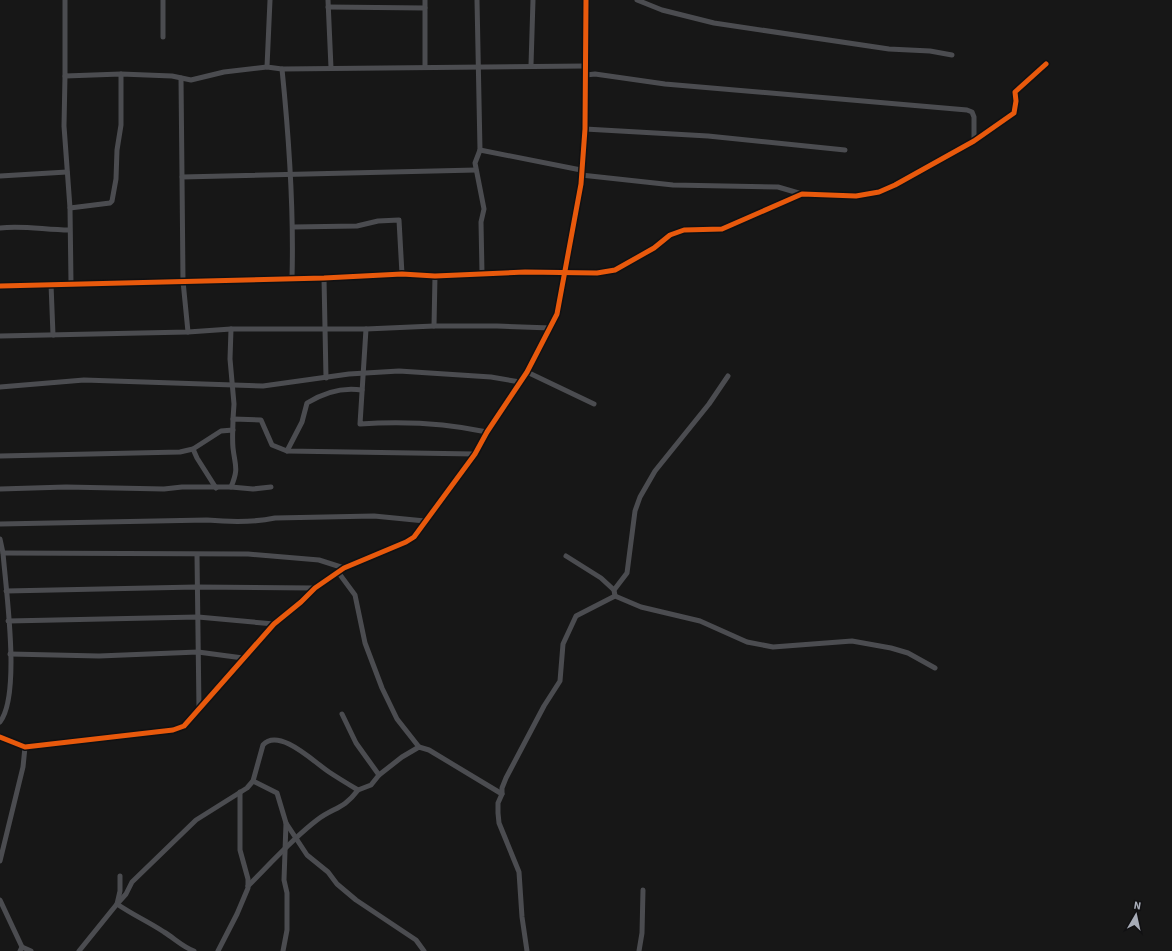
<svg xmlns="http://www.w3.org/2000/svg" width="1172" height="951" font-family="'Source Sans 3',sans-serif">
	<rect width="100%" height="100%" fill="#171717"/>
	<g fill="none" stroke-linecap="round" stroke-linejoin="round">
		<!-- street -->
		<g stroke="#4b4c50" stroke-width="5">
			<path d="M65,0V76L121,74L172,76L191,80L224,72L267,67"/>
			<path d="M163,0V37"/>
			<path d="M270,0L267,67L282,69L585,66"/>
			<path d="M328,0L331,68"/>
			<path d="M425,0V66"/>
			<path d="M477,0L480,150L475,163L484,209L481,222L482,273"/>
			<path d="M637,0L662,10L714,23L889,49L930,51L952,55"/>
			<path d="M328,7L425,8"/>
			<path d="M531,65L533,0"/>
			<path d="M282,69C289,138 294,208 292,278"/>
			<path d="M586,75L595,74L665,84L967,110L972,112L974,117V141"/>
			<path d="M65,76L64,126L70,208L71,283"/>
			<path d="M181,78L182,177"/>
			<path d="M585,129L708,136L845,150"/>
			<path d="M480,150L581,170"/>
			<path d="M581,175L673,185L778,187L802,194"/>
			<path d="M0,176L67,172"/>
			<path d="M70,208L110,203L112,201L116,179L117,150L121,125V74"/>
			<path d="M293,227L357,226L378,221L399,220L402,274"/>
			<path d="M0,228C22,225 46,230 69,230"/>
			<path d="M324,278L326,378"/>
			<path d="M51,284L53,335"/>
			<path d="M0,286L324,278L402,274L435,276L525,272L597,273L615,270L654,248L670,235L684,230L722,229L802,194L856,196L879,192L895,185L974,141L1014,113L1016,101L1015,92L1046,64"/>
			<path d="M434,326L435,276"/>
			<path d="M231,329L230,359L234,404L233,419"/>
			<path d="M366,329L360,424C403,421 445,423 487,432"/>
			<path d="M188,332L183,281L182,177L476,170"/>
			<path d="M0,336L188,332L231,329H366L434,326H497L551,328"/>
			<path d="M527,372L594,404"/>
			<path d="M0,387L84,380L263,386L349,374L399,371L491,377L520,382"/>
			<path d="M193,449L197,458L216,488"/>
			<path d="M287,451L302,422L307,403C323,393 343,387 362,390"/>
			<path d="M0,456L180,452L193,449L221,431L233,430"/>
			<path d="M231,487L253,489L271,487"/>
			<path d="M0,489L66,487L164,489L182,487H231C239,468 235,466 233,448C232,438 233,429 233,419L261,420L272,445L287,451L475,454"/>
			<path d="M0,524L207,520C230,522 252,523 275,518L374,516L425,521"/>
			<path d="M0,539L3,553C6,591 21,695 0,722"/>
			<path d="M3,553L248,554L319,560L344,568"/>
			<path d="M197,555L199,710"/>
			<path d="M566,556L601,578L614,590"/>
			<path d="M338,572L355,595L365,643L382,688L397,719L419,747"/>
			<path d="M6,591L196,587L315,588"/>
			<path d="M615,596L614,590L627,573L635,511L640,497L655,471L709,404L728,376"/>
			<path d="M8,621L198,617L274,624"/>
			<path d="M10,654L99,656L198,652L243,658"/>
			<path d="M0,737L25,747L173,730L184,726L274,624L301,602L315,588L344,568L406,542L414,537L475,454L487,432L527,372L557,314L581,184L585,129L586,0"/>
			<path d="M379,775L402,757L419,747L429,750L502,794"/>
			<path d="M253,781L277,793L286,823L284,880L287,893V930L283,951"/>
			<path d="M286,823L307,855L328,872L337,884L356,900L416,940L424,951"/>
			<path d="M0,861L23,767L25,747"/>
			<path d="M248,886C270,864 292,839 317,820C334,807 343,810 358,790"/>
			<path d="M0,900L22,947L20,951"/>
			<path d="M22,947L31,951"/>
			<path d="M79,951L117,904L120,891V876"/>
			<path d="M194,951C183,947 174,938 164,932C149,922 133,915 117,904L126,894L132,882L196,820L247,788L253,781L263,745C279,727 315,763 329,772C338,778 348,784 358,790L371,785L379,775L356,743L342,714"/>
			<path d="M218,951L237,914L248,888V879L240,850V792"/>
			<path d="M527,951L522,917L519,872L499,823L498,813V803L502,794V788L506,778L544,706L560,681L563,644L576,616L615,596L641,607L700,621L747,642L773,647L852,641L891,648L908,653L935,668"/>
			<path d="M639,951L642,933L643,890"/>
		</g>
		<defs>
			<g id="cycleway">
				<path d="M0,286L324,278L402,274L435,276L525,272L597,273L615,270L654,248L670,235L684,230L722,229L802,194L856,196L879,192L895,185L974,141L1014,113L1016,101L1015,92L1046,64"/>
				<path d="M0,737L25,747L173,730L184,726L274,624L301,602L315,588L344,568L406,542L414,537L475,454L487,432L527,372L557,314L581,184L585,129L586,0"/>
			</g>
		</defs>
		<!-- cycleway casing -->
		<use href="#cycleway" stroke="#111113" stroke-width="8"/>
		<!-- cycleway -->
		<use href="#cycleway" stroke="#e8590c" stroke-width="5"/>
	</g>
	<!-- north arrow -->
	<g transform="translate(1136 915) rotate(9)" stroke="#111113" stroke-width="3" paint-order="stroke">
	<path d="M0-3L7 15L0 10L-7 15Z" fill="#a8adb8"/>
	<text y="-6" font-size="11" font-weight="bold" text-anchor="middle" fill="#a8adb8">N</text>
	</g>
</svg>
